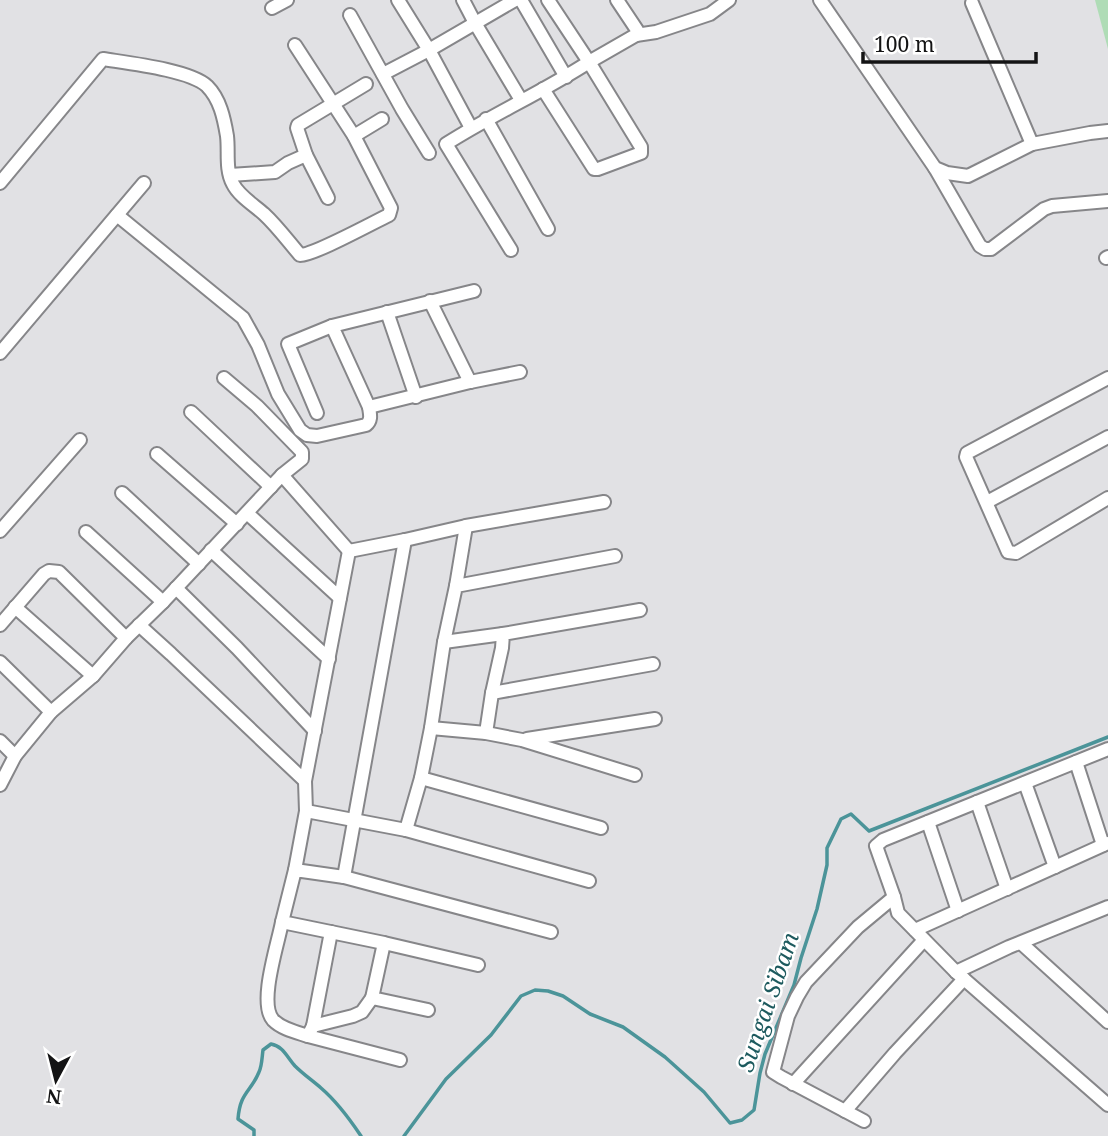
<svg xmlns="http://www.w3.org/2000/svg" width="1108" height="1136" font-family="'Noto Serif',serif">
	<rect width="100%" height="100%" fill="#e1e1e4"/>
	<!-- green -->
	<path fill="#afdcb6" d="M1095,0H1108V49Z"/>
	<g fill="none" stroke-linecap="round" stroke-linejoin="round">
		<!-- stream -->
		<g stroke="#4b9499" stroke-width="3.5">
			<path d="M254,1136V1130L238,1119C240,1092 251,1092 259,1072C262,1066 262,1057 263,1050L271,1044C283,1046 287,1057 295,1066C303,1074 313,1081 321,1088C335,1100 351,1121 361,1136"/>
			<path d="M404,1136L446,1079L491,1035L521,996L535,990L548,991L563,996L590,1014L623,1027L665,1057L704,1092L730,1123L742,1120L754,1110L760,1073L765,1054L794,985L801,958L817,909L827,865V848L841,819L851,814L869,831L1108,737"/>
		</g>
		<defs>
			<g id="street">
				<path d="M398,0L429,50L471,128"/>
				<path d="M463,0L475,23L521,100"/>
				<path d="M521,0L566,77"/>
				<path d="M820,0L935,168L947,173L968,176L1032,144L1090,133L1108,131"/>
				<path d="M972,3L1032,144"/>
				<path d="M272,8L287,0"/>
				<path d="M350,15L402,109L429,153"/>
				<path d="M636,35L656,32L710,14L729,0"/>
				<path d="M383,74L429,50L515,0"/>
				<path d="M543,89L594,169H598L641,153V147L589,62L636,35L637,30L617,0"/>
				<path d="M486,119L548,229"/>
				<path d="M354,136L382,119"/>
				<path d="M935,168L980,246L985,249H991L1044,209L1052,206L1108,201"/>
				<path d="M230,175L275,172L288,163L306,155"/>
				<path d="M0,183L103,59C128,63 190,70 207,86C220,99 224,118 227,136C229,152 225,169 233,184C239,196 254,205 264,214C277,226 288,241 300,255C314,255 372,223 389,215L391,208L354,136L295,45"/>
				<path d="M328,198L306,155L297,128L298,125L366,84"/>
				<path d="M117,215L243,318L258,345L278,394L300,430L307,435L317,436L366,425C372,420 370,414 369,407L332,326L474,291"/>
				<path d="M511,250L446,144C493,114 543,92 589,62L548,0"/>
				<path d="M1106,258L1108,257"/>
				<path d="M430,301L470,382"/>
				<path d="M387,312L416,397"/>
				<path d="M0,353L144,183"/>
				<path d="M224,378L257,406L302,452V459L282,475"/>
				<path d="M1108,378L967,453L966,457L1008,552L1016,553L1108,498"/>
				<path d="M369,407L470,382L520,372"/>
				<path d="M191,412L271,487"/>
				<path d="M317,413L288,344L332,326"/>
				<path d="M157,454L237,524"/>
				<path d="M122,493L199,564"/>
				<path d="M987,502L1108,437"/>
				<path d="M247,513L340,598"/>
				<path d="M0,531L80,440"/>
				<path d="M86,532L163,602"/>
				<path d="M211,550L329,659"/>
				<path d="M456,586L466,526"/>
				<path d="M176,588L237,648L315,731"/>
				<path d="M15,607L93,676"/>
				<path d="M0,625L44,574L49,571L59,572L126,638L93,676L51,712L15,756L0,785"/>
				<path d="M139,625L171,654L305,781"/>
				<path d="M126,638L163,602L282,475L349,551"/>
				<path d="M444,642L503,634"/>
				<path d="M0,662L51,712"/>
				<path d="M492,693L502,648L503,634L640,610"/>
				<path d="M431,728L486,733L522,740L635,775"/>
				<path d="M486,733L492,693L653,664"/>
				<path d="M527,739L655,719"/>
				<path d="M0,741L15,756"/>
				<path d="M1108,749L883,840L876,846L894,897L898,913L956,972L1108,1105"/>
				<path d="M1076,762L1103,845"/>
				<path d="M421,778L601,828"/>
				<path d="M1025,783L1055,867"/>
				<path d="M977,802L1007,889"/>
				<path d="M306,811L406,830L589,881"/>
				<path d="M928,822L958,911"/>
				<path d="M406,830L421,778L431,728L444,642L456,586L615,556"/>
				<path d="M295,870L306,811L305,781L349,551L405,540L466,526L604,502"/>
				<path d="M344,877L405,540"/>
				<path d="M282,922C278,944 258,1003 273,1020C282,1029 296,1032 308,1036"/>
				<path d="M915,930L1108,843"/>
				<path d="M384,943L372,998L428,1010"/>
				<path d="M1021,943L1108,1022"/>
				<path d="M478,965L384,943L282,922L295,870L344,877L551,932"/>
				<path d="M956,972L1009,947L1108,907"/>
				<path d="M372,998L362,1012L353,1016L313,1026L308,1036L400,1060"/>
				<path d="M313,1026L331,932"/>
				<path d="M793,1084L924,940"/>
				<path d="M845,1111L895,1053L964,979"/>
				<path d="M864,1121L781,1077L773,1072L788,1016L797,997L806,982L858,927L894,897"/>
			</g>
		</defs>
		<!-- street casing -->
		<use href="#street" stroke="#868689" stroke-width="16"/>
		<!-- street -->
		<use href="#street" stroke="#fff" stroke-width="12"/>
	</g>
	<g text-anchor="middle" stroke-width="5" stroke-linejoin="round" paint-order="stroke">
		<!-- water labels -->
		<g font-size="23" font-style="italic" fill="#1d5a5e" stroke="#fff">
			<text transform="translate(768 1002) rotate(-71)" y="8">Sungai Sibam</text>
		</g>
	</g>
	<!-- north arrow -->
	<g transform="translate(56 1080) rotate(187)" stroke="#ffffff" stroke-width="5" paint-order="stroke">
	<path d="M0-5L12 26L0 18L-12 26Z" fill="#141415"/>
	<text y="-10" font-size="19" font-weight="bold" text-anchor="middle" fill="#141415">N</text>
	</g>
	<!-- scale -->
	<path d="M863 52v10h173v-10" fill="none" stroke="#141415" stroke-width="3.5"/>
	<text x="874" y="52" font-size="21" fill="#141415" stroke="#ffffff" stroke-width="5" paint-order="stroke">100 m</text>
</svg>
